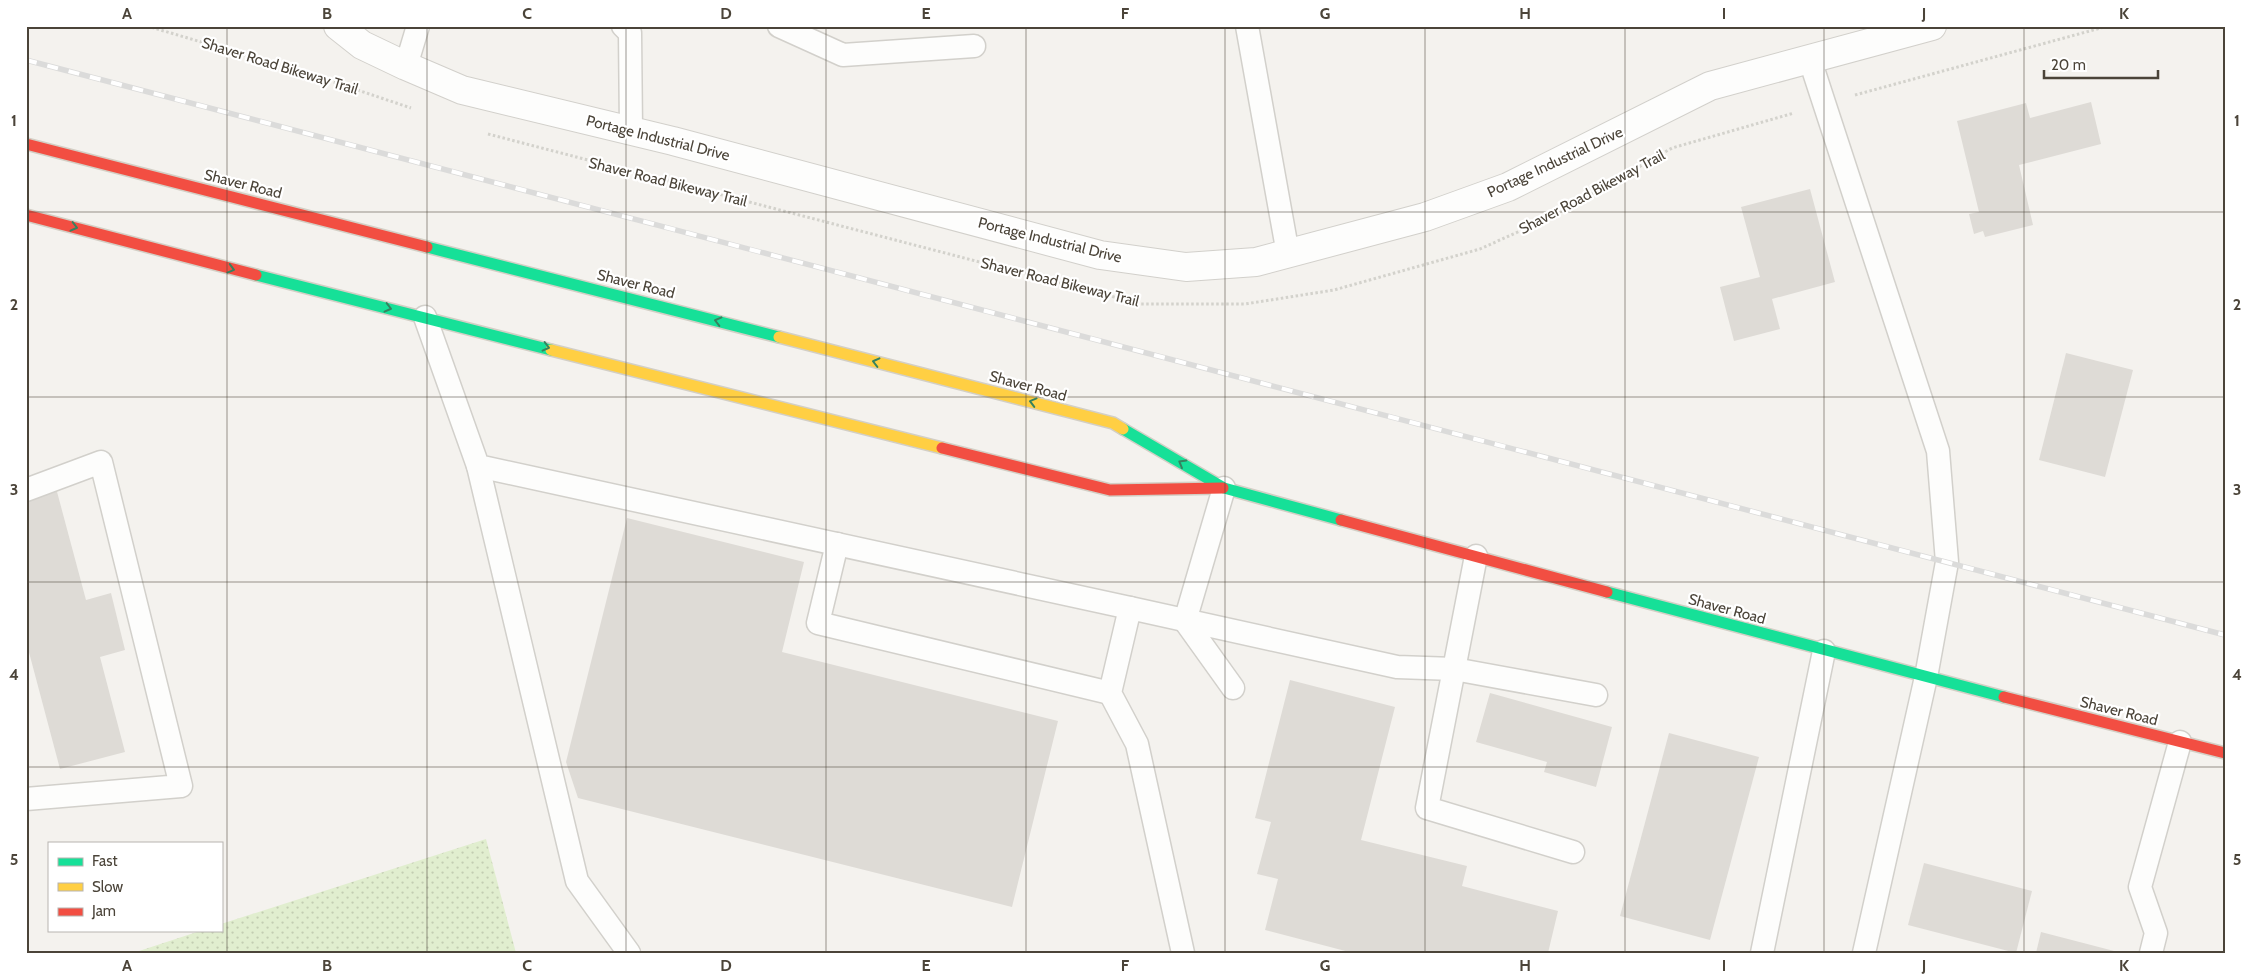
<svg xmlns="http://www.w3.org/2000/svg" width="2251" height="979" font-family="Cabin,sans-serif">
	<defs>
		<pattern id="grass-dots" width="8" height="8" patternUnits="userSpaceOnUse" patternTransform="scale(1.25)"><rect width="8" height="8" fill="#e1eecf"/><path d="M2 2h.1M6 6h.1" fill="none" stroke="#c3cdb2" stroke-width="1.8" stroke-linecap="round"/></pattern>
	</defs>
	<rect width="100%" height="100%" fill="#f4f2ee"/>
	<!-- grass -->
	<path fill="url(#grass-dots)" d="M486,839L516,953H133L203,930H221V924Z"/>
	<!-- building -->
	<g fill="#dedbd6">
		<path d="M2091,102L2101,144L2019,165L2033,225L1985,237L1983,231L1974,234L1969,214L1979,212L1957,121L2026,103L2030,118Z"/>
		<path d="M1810,189L1835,282L1772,299L1780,329L1734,341L1720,287L1760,277L1741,207Z"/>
		<path d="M2066,353L2133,370L2105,477L2039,460Z"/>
		<path d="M56,488L86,600L111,593L125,650L100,657L125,752L60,769L26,641V496Z"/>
		<path d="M627,518L804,562L782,652L1058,721L1012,907L578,798L566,762Z"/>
		<path d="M1290,680L1395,707L1361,840L1467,866L1462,886L1558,911L1548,953H1353L1265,930L1278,879L1257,874L1271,822L1255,818Z"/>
		<path d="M1490,693L1612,727L1596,787L1544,772L1547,762L1476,742Z"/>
		<path d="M1669,733L1759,757L1710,940L1620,916Z"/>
		<path d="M1924,863L2032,891L2016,953L1908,925Z"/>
		<path d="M2041,932L2118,952V953H2036Z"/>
	</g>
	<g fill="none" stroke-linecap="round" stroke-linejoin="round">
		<defs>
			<g id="lane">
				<path d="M623,26L630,33L631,130"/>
				<path d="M779,26L843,55L974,46"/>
				<path d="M1247,26L1288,254"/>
				<path d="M1810,60L1938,451L1947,562L1926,677L1864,953"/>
				<path d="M406,66L418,26"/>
				<path d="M425,317L478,466L1130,608"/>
				<path d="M478,466L577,881L629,953"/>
				<path d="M1224,488L1185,621L1233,688"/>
				<path d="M26,490L101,462L181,786L26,799"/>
				<path d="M837,544L818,623L1110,693"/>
				<path d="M1476,556L1427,808L1573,852"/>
				<path d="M1183,953L1137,744L1110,693L1130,608L1397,667L1454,669L1596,695"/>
				<path d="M1762,953L1824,651"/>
				<path d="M2151,953L2156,933L2140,887L2180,742"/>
			</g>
			<path id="street" d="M338,26L362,45L406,66L462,90L673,141L1100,255L1186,267L1256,262L1425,217L1508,187L1710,86L1932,26"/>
			<g id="fast">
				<path d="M427,247L779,337"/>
				<path d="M256,275L551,350"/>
				<path d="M1123,429L1224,488L1341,520"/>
				<path d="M1607,592L2004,697"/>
			</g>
			<g id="slow">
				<path d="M779,337L1113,423L1123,429"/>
				<path d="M551,350L942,448"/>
			</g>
			<g id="jam">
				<path d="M26,144L427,247"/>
				<path d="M26,215L256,275"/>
				<path d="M942,448L1110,490L1223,488"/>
				<path d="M1341,520L1607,592"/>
				<path d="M2004,697L2225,753"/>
			</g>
		</defs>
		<!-- lane casing -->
		<use href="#lane" stroke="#d2d0cb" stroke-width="25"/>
		<!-- street casing -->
		<use href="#street" stroke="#d2d0cb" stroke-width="30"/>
		<!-- fast casing -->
		<use href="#fast" stroke="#d3cfc5" stroke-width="14"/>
		<!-- slow casing -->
		<use href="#slow" stroke="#d3cfc5" stroke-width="14"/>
		<!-- jam casing -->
		<use href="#jam" stroke="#d3cfc5" stroke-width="14"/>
		<!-- path -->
		<g stroke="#d3d2cc" stroke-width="3" stroke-dasharray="2.5 2.5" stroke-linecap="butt">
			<path d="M147,26L310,74L411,108"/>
			<path d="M1855,95L2108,26"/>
			<path d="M488,134L1141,304H1245L1334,290L1480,249L1551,217L1672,148L1794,113"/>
		</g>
		<!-- lane -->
		<use href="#lane" stroke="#fdfdfc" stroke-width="22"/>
		<!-- street -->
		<use href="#street" stroke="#fdfdfc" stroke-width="28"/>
		<!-- fast -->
		<use href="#fast" stroke="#16e098" stroke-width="11"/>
		<!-- slow -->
		<use href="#slow" stroke="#ffcf43" stroke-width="11"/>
		<!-- jam -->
		<use href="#jam" stroke="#f24e42" stroke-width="11"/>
		<defs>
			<path id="rail" d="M26,60L2225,635"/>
		</defs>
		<!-- rail casing -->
		<use href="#rail" stroke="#dbdbda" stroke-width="5.5"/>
		<!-- rail -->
		<use href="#rail" stroke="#fff" stroke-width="4" stroke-dasharray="11" stroke-linecap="butt"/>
	</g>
	<!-- one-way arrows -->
	<defs><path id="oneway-chevron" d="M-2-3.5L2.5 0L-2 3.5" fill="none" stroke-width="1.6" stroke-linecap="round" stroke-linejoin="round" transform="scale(1.25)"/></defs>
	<g stroke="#36825f">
		<use href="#oneway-chevron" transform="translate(74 227) rotate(14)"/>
		<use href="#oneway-chevron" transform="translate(231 269) rotate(15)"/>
		<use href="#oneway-chevron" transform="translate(388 308) rotate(14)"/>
		<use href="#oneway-chevron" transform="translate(718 321) rotate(-166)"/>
		<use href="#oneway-chevron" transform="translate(546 347) rotate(14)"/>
		<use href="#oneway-chevron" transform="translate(876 362) rotate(-166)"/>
		<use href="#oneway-chevron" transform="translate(1033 402) rotate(-165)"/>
		<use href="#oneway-chevron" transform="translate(1182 463) rotate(-150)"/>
	</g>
	<!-- grid -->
	<path fill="none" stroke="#4b4439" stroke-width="1" stroke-opacity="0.55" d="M227,26V953M427,26V953M626,26V953M826,26V953M1026,26V953M1225,26V953M1425,26V953M1625,26V953M1824,26V953M2024,26V953M26,212H2225M26,397H2225M26,582H2225M26,767H2225"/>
	<g text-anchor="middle" stroke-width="4.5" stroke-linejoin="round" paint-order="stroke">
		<!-- street labels -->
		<g font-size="15" fill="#4b4439" stroke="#fff">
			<text transform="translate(280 66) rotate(17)" y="5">Shaver Road Bikeway Trail</text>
			<text transform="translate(658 138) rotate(14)" y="5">Portage Industrial Drive</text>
			<text transform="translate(1555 162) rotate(-25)" y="5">Portage Industrial Drive</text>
			<text transform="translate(668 182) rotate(14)" y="5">Shaver Road Bikeway Trail</text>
			<text transform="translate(243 184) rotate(14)" y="5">Shaver Road</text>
			<text transform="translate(1592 192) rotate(-28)" y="5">Shaver Road Bikeway Trail</text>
			<text transform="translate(1050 240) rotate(14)" y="5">Portage Industrial Drive</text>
			<text transform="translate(1060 282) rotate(14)" y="5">Shaver Road Bikeway Trail</text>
			<text transform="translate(636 284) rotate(14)" y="5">Shaver Road</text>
			<text transform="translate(1028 386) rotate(15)" y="5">Shaver Road</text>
			<text transform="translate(1727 609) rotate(15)" y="5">Shaver Road</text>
			<text transform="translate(2119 711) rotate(14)" y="5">Shaver Road</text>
		</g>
	</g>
	<!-- border -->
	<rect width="2251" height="979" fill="none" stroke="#ffffff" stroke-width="55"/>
	<!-- legend -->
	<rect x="48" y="842" width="175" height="90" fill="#ffffff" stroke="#b7b4b0"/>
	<rect x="58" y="858" width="25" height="8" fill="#16e098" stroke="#b7b4b0"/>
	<text x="92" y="866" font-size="15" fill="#4b4439">Fast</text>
	<rect x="58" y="883" width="25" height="8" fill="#ffcf43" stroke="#b7b4b0"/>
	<text x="92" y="892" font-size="15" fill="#4b4439">Slow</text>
	<rect x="58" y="908" width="25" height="8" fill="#f24e42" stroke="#b7b4b0"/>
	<text x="92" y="916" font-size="15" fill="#4b4439">Jam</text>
	<!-- scale -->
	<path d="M2044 70v8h114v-8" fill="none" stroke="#4b4439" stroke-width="2.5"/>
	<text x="2051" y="70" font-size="15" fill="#4b4439" stroke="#ffffff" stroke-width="4" paint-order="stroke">20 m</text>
	<rect x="28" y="28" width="2196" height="924" fill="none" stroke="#4b4439" stroke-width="2"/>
	<g font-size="16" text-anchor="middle" font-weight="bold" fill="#4b4439">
		<text x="127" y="19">A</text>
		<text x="327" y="19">B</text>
		<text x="527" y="19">C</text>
		<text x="726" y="19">D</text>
		<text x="926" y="19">E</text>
		<text x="1125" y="19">F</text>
		<text x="1325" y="19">G</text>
		<text x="1525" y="19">H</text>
		<text x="1724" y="19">I</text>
		<text x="1924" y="19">J</text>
		<text x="2124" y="19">K</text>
		<text x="14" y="126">1</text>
		<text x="2237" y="126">1</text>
		<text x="14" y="310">2</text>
		<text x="2237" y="310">2</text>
		<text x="14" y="495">3</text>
		<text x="2237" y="495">3</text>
		<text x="14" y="680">4</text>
		<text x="2237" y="680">4</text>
		<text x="14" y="865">5</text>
		<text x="2237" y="865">5</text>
		<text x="127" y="971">A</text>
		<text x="327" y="971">B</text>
		<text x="527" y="971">C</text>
		<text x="726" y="971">D</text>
		<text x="926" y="971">E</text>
		<text x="1125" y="971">F</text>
		<text x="1325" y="971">G</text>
		<text x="1525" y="971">H</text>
		<text x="1724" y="971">I</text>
		<text x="1924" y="971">J</text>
		<text x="2124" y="971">K</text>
	</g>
</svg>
